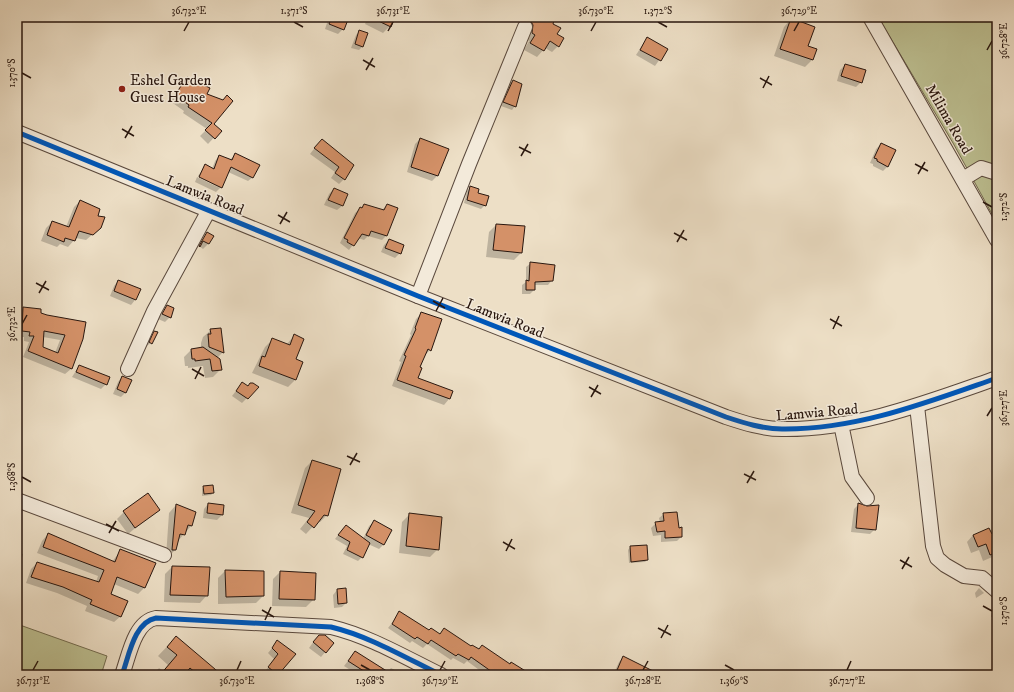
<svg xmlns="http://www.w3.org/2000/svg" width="1014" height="692" font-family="'IM FELL DW Pica',serif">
	<rect width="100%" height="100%" fill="#eddfc6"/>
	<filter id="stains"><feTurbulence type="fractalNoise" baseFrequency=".005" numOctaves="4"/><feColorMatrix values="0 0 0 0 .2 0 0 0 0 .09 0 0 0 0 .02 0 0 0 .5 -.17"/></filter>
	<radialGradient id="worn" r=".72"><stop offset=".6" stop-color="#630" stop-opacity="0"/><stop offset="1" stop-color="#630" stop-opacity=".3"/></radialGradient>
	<!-- green -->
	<g fill="#bdc092" stroke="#736c50">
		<path d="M878,17H997V223L953,143Z"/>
		<path d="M17,624L107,656L101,675H17Z"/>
	</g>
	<!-- shadow -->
	<g fill="#0003" fill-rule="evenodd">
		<path d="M329,17H348L343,29L338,34L325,29Z"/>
		<path d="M368,17H394L390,26L383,33L365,24Z"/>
		<path d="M535,17H554L552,24L558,46L552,52L545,48L537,57L524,50L529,41L526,39L525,25Z"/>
		<path d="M791,19L812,60L805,67L774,56L784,27Z"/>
		<path d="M360,31L363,46L359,50L351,48L356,35Z"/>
		<path d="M647,38L667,49L655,66L636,55Z"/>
		<path d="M845,65L861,82L856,87L837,81L840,70Z"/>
		<path d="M187,78L206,94L212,124L220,131L208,144L200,136L207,129L183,113L184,111L170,101Z"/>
		<path d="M513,81L515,106L512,110L501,106L509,84Z"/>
		<path d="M420,139L447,149L437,176L432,181L407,172L415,144Z"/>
		<path d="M881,144L888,166L883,171L873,166V164L870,163L876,149Z"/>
		<path d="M317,145L343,156L344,179L339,184L331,178L335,172L310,154Z"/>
		<path d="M235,154L253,177L248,181L228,172L220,188L198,176L205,166L212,169L215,161L219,156L230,160Z"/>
		<path d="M197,177L220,188L216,192L195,182Z"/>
		<path d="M471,187L485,205L481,209L464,203L467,191Z"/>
		<path d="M334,189L342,206L337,210L324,205L329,194Z"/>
		<path d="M80,201L93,234L86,240L76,238L68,247L60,244L57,247L41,241L46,228L52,222L66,227L74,207Z"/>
		<path d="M364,205L382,210L387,205L386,236L382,240L368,236L364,240L358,238L349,250L340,243L355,213Z"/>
		<path d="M496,225L521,253L514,260L486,257L489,232Z"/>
		<path d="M207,233L212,236L208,244L203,249L199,246L195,251Z"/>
		<path d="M389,240L400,253L395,258L381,252L384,245Z"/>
		<path d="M531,263L552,280L548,285H534V290L530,294H522V285L526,282V267Z"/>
		<path d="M118,281L139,290L135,300L131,305L110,296L114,286Z"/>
		<path d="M167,306L170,317L165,322L158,319Z"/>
		<path d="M24,308L40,314L82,339L71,369L65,374L23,357L29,342L24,341V337H17V328L18,314ZM43,337L60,340L55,353L42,348Z"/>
		<path d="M422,313L441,320L430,350L424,356L417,379L452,391L449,399L444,405L392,386L401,362L399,361L411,335L410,334L416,319Z"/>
		<path d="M211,330L223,352L217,358L221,369L213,377L205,378L203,366L188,368V366H185L184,357L191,350L201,348V343L203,337Z"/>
		<path d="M155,332L151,343L145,347L150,337Z"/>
		<path d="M294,336L295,360L302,363L295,380L288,387L252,373L265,347L272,340L286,345Z"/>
		<path d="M79,366L106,384L101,389L72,377Z"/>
		<path d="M122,377L126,392L121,397L113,394L118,382Z"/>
		<path d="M242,383L247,398L242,403L232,396Z"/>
		<path d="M312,461L327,515L320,522H317L306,534L300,529L309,518L291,513L305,468Z"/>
		<path d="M204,487L213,493L211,495L202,496V489Z"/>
		<path d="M208,504L223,506L222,515L217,520L203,518L204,509Z"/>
		<path d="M859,504L875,529L870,534L851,532L854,509Z"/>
		<path d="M176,505L191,526L177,542L175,550L168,557H166L169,513Z"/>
		<path d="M159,509L128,534L117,519L124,512Z"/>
		<path d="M410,514L438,549L430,557L399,553L402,522Z"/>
		<path d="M664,514L678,529L681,537L677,541L661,542V535L653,536L651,528L656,523H660L659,518Z"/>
		<path d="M374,522L384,544L379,549L368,544L362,557L358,561L343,554L347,546L335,539L342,530L363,539L369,526Z"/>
		<path d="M997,533V555L983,561L979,550L971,553L967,542L973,535H991Z"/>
		<path d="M48,534L112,562L120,551L154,564L144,588L138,594L114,584L109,594L121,616L114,622L85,611L87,606L57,593L26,583L31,569L37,563L96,582L98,576L37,553L42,541Z"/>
		<path d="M630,547L647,560L645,562L629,563L628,550Z"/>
		<path d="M17,553L23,554L20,565L17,568Z"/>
		<path d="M172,567L207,595L200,603L164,602L165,574Z"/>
		<path d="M225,571L263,596L256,603L218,604V578Z"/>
		<path d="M280,572L314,599L306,607L272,606L273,579Z"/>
		<path d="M979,588L984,593L976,598L975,593Z"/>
		<path d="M337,590L346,603L342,607L334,608L333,595Z"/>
		<path d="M997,601V618L991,617L993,605Z"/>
		<path d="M400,613L428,631L439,635L444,630L471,647L529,675H486L467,661L464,664L453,658L451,660L427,644L423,648L412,641L410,643L388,628Z"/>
		<path d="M176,637L220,675H153L159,668L163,671L168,665L158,656Z"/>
		<path d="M314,641L333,643L321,657L309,648Z"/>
		<path d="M277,642L294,654L276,675H267L264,673L274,659L268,653Z"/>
		<path d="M355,652L368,674L367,675H358L344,666Z"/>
		<path d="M623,657L656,675H613L619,662Z"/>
		<path d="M391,668L404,675H385Z"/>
		<path d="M534,672L539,675H531Z"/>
	</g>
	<!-- building -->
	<g fill="#d49168" stroke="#29170f" fill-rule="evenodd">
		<path d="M332,17H349L344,30L329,24Z"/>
		<path d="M370,17H395L391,27Z"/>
		<path d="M532,17H555L553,24L561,28L557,34L564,38L559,47L550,41L544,51L530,43L535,35L532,33L533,25L530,20Z"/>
		<path d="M791,18L815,27L808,46L817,49L813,60L780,49Z"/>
		<path d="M359,30L368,33L363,47L355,44Z"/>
		<path d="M647,37L668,49L661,61L640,50Z"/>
		<path d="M845,64L866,70L862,83L841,76Z"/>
		<path d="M187,77L210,88L207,94L223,100L227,95L233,101L214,124L222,131L215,139L205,130L212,123L188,107L189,105L175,95Z"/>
		<path d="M513,80L522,84L516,107L503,102Z"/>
		<path d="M420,138L449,149L438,176L411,167Z"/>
		<path d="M322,139L354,165L345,180L335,173L339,167L314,148Z"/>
		<path d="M881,143L896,150L888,167L877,161V159L874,158Z"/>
		<path d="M235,153L260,165L253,178L231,167L222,188L199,177L205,164L214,169L219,155L232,160Z"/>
		<path d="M470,186L479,189L478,193L489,196L486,206L467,200Z"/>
		<path d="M334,188L348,194L343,206L328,200Z"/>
		<path d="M80,200L100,209L98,216L105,217L101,228L93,235L79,231L75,241L65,238L64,242L47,235L52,221L69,227Z"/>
		<path d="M364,204L384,210L387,204L398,208L387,236L371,231L369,236L362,234L354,246L347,242L348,240L344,238L360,207L362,208Z"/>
		<path d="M496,224L525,226L522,253L493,250Z"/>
		<path d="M207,232L214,236L209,244L203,241L200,247L199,246Z"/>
		<path d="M389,239L404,245L401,254L385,248Z"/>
		<path d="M530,262L555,265L553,281L535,282V290H526V280L529,281Z"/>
		<path d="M118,280L141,289L136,300L114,291Z"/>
		<path d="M167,305L174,308L171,318L162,314Z"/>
		<path d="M23,307L41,309V313L47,315L86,322L83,339L72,369L28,351L34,336H29L30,332L22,331ZM44,331L65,335L58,353L43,347Z"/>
		<path d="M421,312L442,319L431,351L428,349L420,367L422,368L418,378L453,391L450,399L397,380L406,356L404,355L416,329L415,328Z"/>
		<path d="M221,328L224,353L209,347L208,334H211L210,329Z"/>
		<path d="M154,331L158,332L152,344L149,342Z"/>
		<path d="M294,334L304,339L296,359L303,362L296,380L259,366L262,356L265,357L272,338L290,345Z"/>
		<path d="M203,347L220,359L222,370L212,371L210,359L195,361V359H192L191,349Z"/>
		<path d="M79,365L110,377L107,385L76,372Z"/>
		<path d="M122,376L132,380L126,393L117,389Z"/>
		<path d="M242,382L248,386L250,383H253L259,387L248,399L236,391Z"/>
		<path d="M312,460L341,469L328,516L324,515L314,528L307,522L315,511L298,505Z"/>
		<path d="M213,485L214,493L204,494L203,486Z"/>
		<path d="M148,493L160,510L135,528L123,511Z"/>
		<path d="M208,503L224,505L223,515L207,513Z"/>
		<path d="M858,503L867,506L879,505L876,530L856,528Z"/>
		<path d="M176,504L196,512L192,526L188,525L185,535L180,534L176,550H172Z"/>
		<path d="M677,512L679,528L682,527V537L665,538V531L657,532L655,522L664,521L663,513Z"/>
		<path d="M409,513L442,517L439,550L406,546Z"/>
		<path d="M374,520L392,530L384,545L366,535Z"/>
		<path d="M346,525L370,543L363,558L347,550L350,542L338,535Z"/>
		<path d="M989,528L992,534L997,532V552L990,555L986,544L978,547L973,535Z"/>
		<path d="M48,533L115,562L120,549L156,563L145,588L117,577L111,594L128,601L121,617L90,604L92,600L63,587L31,577L37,562L99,582L104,570L43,547Z"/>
		<path d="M647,545L648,560L631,562L630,546Z"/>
		<path d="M172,566L210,567L208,596L170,595Z"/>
		<path d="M225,570L264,571V596L226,597Z"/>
		<path d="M280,571L316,573L315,600L279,599Z"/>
		<path d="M346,588L347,603L338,604L337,589Z"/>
		<path d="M399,611L429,630L431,628L440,634L444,628L471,646L472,645L479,649L482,645L510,664L511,662L532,675H503L497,671L495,674L471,657L469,660L458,654L456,656L431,640L428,644L417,637L415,639L392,624Z"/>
		<path d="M319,635H325L334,643L326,653L313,642Z"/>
		<path d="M176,636L222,675H198L190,668L184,675H160L177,655L167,647Z"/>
		<path d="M277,640L296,654L278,675L268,667L278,654L272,648Z"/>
		<path d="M355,651L393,675H370L348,661Z"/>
		<path d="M623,656L661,675H615Z"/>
	</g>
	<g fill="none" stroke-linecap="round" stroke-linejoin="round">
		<defs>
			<g id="minor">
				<path d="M870,17L997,240"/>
				<path d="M17,132L418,296L726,417C744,423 763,429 782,429C857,430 928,402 997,378"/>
				<path d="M963,179L981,168L997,173"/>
				<path d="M418,296L469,164L525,27"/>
				<path d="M128,369L154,311L209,210"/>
				<path d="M917,406L933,546L937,558L945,565L964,576L982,578L997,591"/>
				<path d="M841,424L852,477L867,498"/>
				<path d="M17,500L164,555"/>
				<path d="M122,675C129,656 134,622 156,618L331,627C369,636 406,658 441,675"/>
			</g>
		</defs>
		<!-- minor casing -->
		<use href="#minor" stroke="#5a493d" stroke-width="16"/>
		<!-- minor -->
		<use href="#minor" stroke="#f3eada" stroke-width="14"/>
		<defs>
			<g id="cycleway">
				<path d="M17,132L418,296L726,417C744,423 763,429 782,429C857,430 928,402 997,378"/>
				<path d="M122,675C129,656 134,622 156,618L331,627C369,636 406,658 441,675"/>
			</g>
		</defs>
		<!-- cycleway casing -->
		<use href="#cycleway" stroke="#f3eada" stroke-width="8"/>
		<!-- cycleway -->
		<use href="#cycleway" stroke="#0057b8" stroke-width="5"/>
	</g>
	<!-- ticks -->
	<path fill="none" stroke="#29170f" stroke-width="1.5" d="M294,22L303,27M658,22L667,27M184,31L189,22M388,31L393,22M591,31L596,22M794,31L799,22M987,50L992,41M363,60L375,67M366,70L373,58M22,73L31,78M760,78L772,85M763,88L769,76M122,129L134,136M125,138L132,126M519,147L531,153M521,156L528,144M915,164L928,171M918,174L925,162M983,202L992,207M278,215L290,222M280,224L287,212M674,233L687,240M677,242L684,230M36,283L49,290M39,293L46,281M433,301L445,308M436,311L443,298M830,319L842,326M22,324L27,315M833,329L839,316M192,369L204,376M195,379L201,367M589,387L601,394M591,397L598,385M987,416L992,408M347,456L360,462M350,465L357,453M744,474L756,480M22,477L31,482M747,483L754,471M106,524L119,531M109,533L116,521M503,542L515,549M506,551L512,539M900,560L912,567M902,569L909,557M983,606L992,611M262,610L274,617M265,620L271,607M658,628L671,635M661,638L668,625M361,665L370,670M725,665L734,670M33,670L38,661M237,670L241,661M440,670L445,661M643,670L648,661M847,670L851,661"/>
	<!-- markers -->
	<circle fill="#8f2418" stroke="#f3eada" stroke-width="1.5" cx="122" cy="89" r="4"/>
	<g text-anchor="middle" stroke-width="3" stroke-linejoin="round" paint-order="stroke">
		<!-- poi labels -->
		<g font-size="15" fill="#29170f" stroke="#f3eada" text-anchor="start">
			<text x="130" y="85">Eshel Garden<tspan x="130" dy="17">Guest House</tspan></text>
		</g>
		<!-- street labels -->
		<g font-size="15" fill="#29170f" stroke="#f3eada">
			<text transform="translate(949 119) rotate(60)" y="5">Milima Road</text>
			<text transform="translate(205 195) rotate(22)" y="5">Lamwia Road</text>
			<text transform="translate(505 318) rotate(22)" y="5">Lamwia Road</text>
			<text transform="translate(817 412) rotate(-5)" y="5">Lamwia Road</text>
		</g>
	</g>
	<!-- margin -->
	<rect width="1014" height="692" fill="none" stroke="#eddfc6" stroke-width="44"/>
	<rect x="22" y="22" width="970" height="648" fill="none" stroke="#29170f" stroke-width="1.5"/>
	<g font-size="10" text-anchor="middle" fill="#29170f">
		<text x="189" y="14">36.732°E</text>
		<text x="294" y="14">1.371°S</text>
		<text x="393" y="14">36.731°E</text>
		<text x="596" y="14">36.730°E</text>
		<text x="658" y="14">1.372°S</text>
		<text x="799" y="14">36.729°E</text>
		<text transform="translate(1003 41) rotate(-90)" y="4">36.728°E</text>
		<text transform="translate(11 73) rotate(-90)" y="4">1.370°S</text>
		<text transform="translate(1003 207) rotate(-90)" y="4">1.372°S</text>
		<text transform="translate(11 324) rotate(-90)" y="4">36.732°E</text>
		<text transform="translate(1003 408) rotate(-90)" y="4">36.727°E</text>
		<text transform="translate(11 477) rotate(-90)" y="4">1.368°S</text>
		<text transform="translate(1003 611) rotate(-90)" y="4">1.370°S</text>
		<text x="33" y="684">36.731°E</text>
		<text x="237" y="684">36.730°E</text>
		<text x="370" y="684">1.368°S</text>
		<text x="440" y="684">36.729°E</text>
		<text x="643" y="684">36.728°E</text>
		<text x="734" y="684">1.369°S</text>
		<text x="847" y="684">36.727°E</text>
	</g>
	<rect width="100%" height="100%" filter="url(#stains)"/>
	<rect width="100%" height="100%" fill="url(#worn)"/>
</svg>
